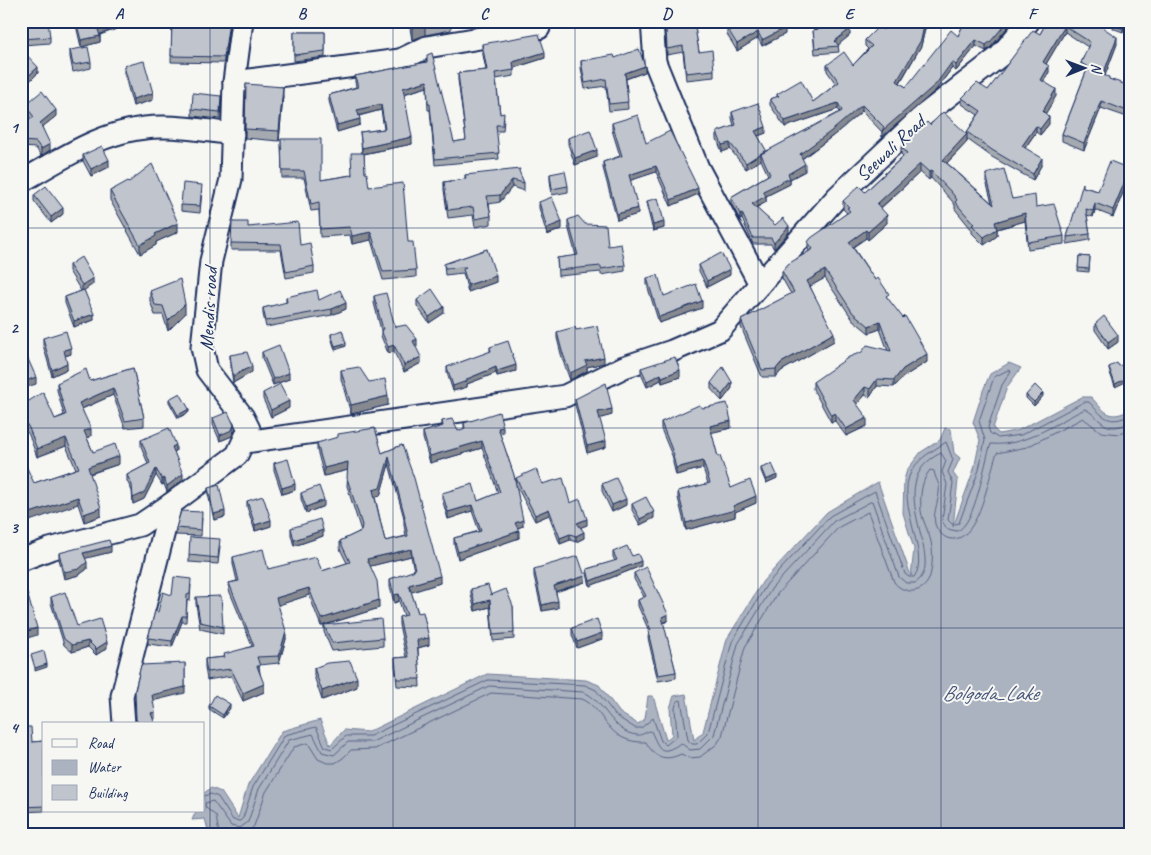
<svg xmlns="http://www.w3.org/2000/svg" width="1151" height="855" font-family="Caveat,sans-serif">
	<rect width="100%" height="100%" fill="#f6f6f2"/>
	<filter id="ink" filterUnits="userSpaceOnUse"><feTurbulence type="fractalNoise" baseFrequency=".02" numOctaves="2"/><feDisplacementMap in="SourceGraphic" scale="10" xChannelSelector="R" yChannelSelector="G"/><feConvolveMatrix kernelMatrix="1 2 1 2 8 2 1 2 1" color-interpolation-filters="sRGB"/></filter>
	<g filter="url(#ink)">
		<!-- water -->
		<path fill="#abb2c0" stroke="#717e99" d="M1009,363L1021,368L1007,387L993,428L999,434L1019,430L1082,397H1091C1105,412 1109,421 1130,410V834H206L208,830L205,819L192,820L196,811H204V793L211,788L221,792L238,818L248,785L282,731L320,720L330,745L344,730L368,732L487,674L586,680L599,685L620,713L638,724L645,719L648,696H653L666,740L672,735L670,708L674,696L686,694L694,740L703,732L727,639L763,581L827,512L878,482L911,576L914,549L903,513L904,480L907,470L921,452L940,440L945,428L951,429L954,453L960,458L953,473L958,480L953,527L974,469L980,440L973,422L984,388L990,374Z"/>
		<g fill="none" stroke-linecap="round" stroke-linejoin="round">
			<!-- shore -->
			<g stroke="#556385" stroke-width="1">
				<path d="M204,796L211,794L218,797L233,820L240,821L243,818L253,787L285,735L316,727L325,747L332,749L346,736H370L488,680L585,685L596,690L616,716L635,728H641L653,718L661,741L666,745L677,736L675,708L677,701L681,700L688,740L692,744H697L708,733L732,642L767,584L830,516L875,491L905,574L909,577H914C931,556 895,502 911,472C919,457 933,451 946,442L953,460L948,472L953,483L948,520L953,525L959,523L979,470L985,440L979,421L994,377L1008,370L1011,371L1002,385L988,427L990,433L998,438L1021,435L1084,402H1089C1103,417 1109,426 1130,415"/>
				<path d="M219,834L216,816L206,808L205,803L213,801L231,826L240,828L248,822L259,789L289,740L313,734L322,752L334,755L348,742H372L489,686L583,692C604,699 612,733 637,735C642,736 646,731 651,731C660,751 661,756 681,743L690,750L700,749L714,735L738,644L772,588L834,521L872,501L899,577L906,583H915C950,562 878,482 941,453L946,461L942,472L947,484L942,521L947,529L957,531C976,524 984,462 991,444C1025,447 1055,423 1085,409C1102,418 1104,436 1130,422"/>
				<path d="M246,834L254,826L266,792L294,747L308,743L318,759L327,763H335L343,758L351,750L375,749L491,693L582,699C605,708 605,744 646,742C654,757 665,762 681,754L690,758L700,757L717,744L722,736L745,647L778,593L839,527L868,512L894,582C903,594 922,595 929,579C932,571 933,557 932,548C931,535 923,523 921,511C920,496 921,481 930,470L934,471C935,477 937,480 939,485C941,498 932,511 935,524C937,530 941,535 947,538C979,549 989,472 997,453L1027,447L1083,418L1101,432L1119,434L1130,431"/>
			</g>
			<defs>
				<g id="minor">
					<path d="M234,82L400,60L427,47L539,28"/>
					<path d="M21,182C65,156 111,126 163,127C186,127 210,131 233,134"/>
					<path d="M760,284L837,197L924,115L1000,56L1029,21"/>
					<path d="M245,442L565,396L624,367L672,351L720,330L760,284L698,168L655,62L652,21"/>
					<path d="M21,560L50,549L140,525L171,504"/>
					<path d="M124,724L122,696L171,504L237,455L249,429L243,417L207,370L202,347L211,261L231,179L234,82L242,21"/>
				</g>
			</defs>
			<!-- minor casing -->
			<use href="#minor" stroke="#1b2f5e" stroke-width="25"/>
			<!-- minor -->
			<use href="#minor" stroke="#f6f6f2" stroke-width="21"/>
		</g>
		<!-- wall -->
		<g fill="#a5a9b0" stroke="#1b2f5e" fill-rule="evenodd">
			<path d="M21,21L50,37V43L23,45Z"/>
			<path d="M75,21H130V24L100,35V42L81,47Z"/>
			<path d="M172,21H230L224,63L171,62Z"/>
			<path d="M391,21H451V30L425,35L412,40L409,22H391Z"/>
			<path d="M680,21H696L694,22L699,52L714,70V77L686,80L683,52L667,55L666,29L682,26Z"/>
			<path d="M812,21H847L845,23L850,35L838,45L839,52L815,54L813,30L820,29Z"/>
			<path d="M884,21H930L928,26L926,25L921,46L900,83L906,87L958,36L965,21H1013L991,47L986,51L976,46L956,71L952,68L936,90L882,137V132L862,111L834,135L802,159L805,171L790,179V184L766,196V202L756,208L775,225L789,232L774,249L771,244H753L742,219L740,220L731,203V197L768,175L761,160L746,169L730,149L722,152L717,139V132L734,126L732,118V112L766,133L758,136L766,152L840,112L838,109L785,127L770,105V99L777,97V94L813,102L836,84L827,71V65H853L868,49L865,46V40L881,28V24Z"/>
			<path d="M1047,21H1093L1117,44L1105,75L1109,80L1130,86V118L1101,108L1084,150L1062,141V134L1086,72L1081,70V63L1088,47L1065,32L1046,64L1049,72L1043,81L1056,96L1045,114L1049,124L1040,135L1036,132L1025,148L1042,164L1033,180L992,157L967,139V142L947,163L992,203L986,181V174L1012,199L1036,207L1064,236V244L1028,249L1025,221L997,229V236L984,245L972,233V230L955,209V205L952,201L931,178L929,180L920,172L881,208L887,223L868,240L866,238L853,247L875,280L889,300L927,362L903,377L894,387L877,386L870,397L865,395L857,404L867,426L846,436L835,421L831,422L813,389V382L888,351L880,329L869,333L853,320L825,278L810,286L834,341L781,371L776,377H762L741,327V320L791,294L782,278V271L809,251L808,249V242L847,213L843,209V201L865,192L903,156L901,154V147L930,125L967,134V132L978,115L962,104V98L988,90L1040,34Z"/>
			<path d="M1127,21L1123,32L1112,28V25Z"/>
			<path d="M727,28L785,34L762,46L758,38L737,51L727,34Z"/>
			<path d="M294,32H325V57L294,61Z"/>
			<path d="M482,44L545,58L514,68V76L496,79L500,114L504,119L503,131H496L499,159L435,165L430,110H428L427,87L404,94L412,144L364,154L365,173L369,187L408,242L416,270V277L383,280L371,240L352,244L350,235L320,237L319,210L311,211L304,178H282L281,139L321,180L351,175L362,153L360,132L384,129L381,110L359,116L360,125L337,132L329,101V95L356,87L355,82V76L427,62L454,142L466,140L458,80V73L486,70L482,50Z"/>
			<path d="M21,49L38,73L21,77Z"/>
			<path d="M70,50L91,62V68L73,72L70,57Z"/>
			<path d="M615,58L645,72L626,79L628,109L609,111L606,86L585,89L581,68V61Z"/>
			<path d="M124,66L153,100L133,106L124,73Z"/>
			<path d="M246,84L283,96L279,141L245,138Z"/>
			<path d="M221,96L220,119L192,116V109Z"/>
			<path d="M25,105L56,116L42,127L50,150L41,156L36,148L21,147V125L31,119L25,111Z"/>
			<path d="M612,123L646,143L698,194L671,206L656,172L630,180L638,214L617,220L603,168V162L620,156L612,130Z"/>
			<path d="M568,138L597,157L575,165L568,144Z"/>
			<path d="M83,155L109,167L91,176L83,161Z"/>
			<path d="M550,174L568,186V192L552,195L550,180Z"/>
			<path d="M465,175H520L524,183V191L512,187L500,202L489,204L491,216V224L475,227L473,215L448,218L444,190V182L465,179Z"/>
			<path d="M1130,176L1113,217L1095,210L1093,217L1087,215L1090,234V240L1067,244V237L1083,187L1098,191Z"/>
			<path d="M129,182L178,232L156,242V245L140,254L110,200V191Z"/>
			<path d="M202,191L200,213L181,211V205Z"/>
			<path d="M34,195L63,214L51,223L34,201Z"/>
			<path d="M647,201L664,228L653,231L647,207Z"/>
			<path d="M539,202L562,229L547,235L539,208Z"/>
			<path d="M568,220L608,246L625,265V271L601,275V272L558,276L557,258L576,256L568,226Z"/>
			<path d="M248,227L300,245L314,266V273L286,278L281,250H231V243Z"/>
			<path d="M487,249L496,282L468,292L463,273L445,275L444,264Z"/>
			<path d="M1130,251V269L1124,266V260Z"/>
			<path d="M1079,256L1090,257L1089,272L1078,271Z"/>
			<path d="M69,265L93,284L84,290L94,320L74,327L65,303V297L81,291L69,271Z"/>
			<path d="M699,265L730,275L707,287L699,271Z"/>
			<path d="M1130,277V294L1125,291V285Z"/>
			<path d="M647,278L664,296L702,308L659,323L647,285Z"/>
			<path d="M150,291L185,314L168,331L163,315H155L150,301Z"/>
			<path d="M374,296L395,327L417,346H415L421,363L404,372L394,352L388,353L381,336V330L374,303Z"/>
			<path d="M286,297L319,300L346,309L332,315L266,327L263,314V308L286,303Z"/>
			<path d="M417,300L444,313L429,323L417,306Z"/>
			<path d="M1095,324L1118,342L1108,349L1095,330Z"/>
			<path d="M576,330L604,363L587,367V371L570,380L562,358L557,338V332Z"/>
			<path d="M331,334L346,346L335,350L331,337Z"/>
			<path d="M43,338L71,354L65,356L67,369L52,376L43,345Z"/>
			<path d="M490,347L516,371L497,376L496,373L467,384V387L453,391L447,373V367L490,352Z"/>
			<path d="M262,352L289,379L273,385L262,358Z"/>
			<path d="M230,355L252,372L233,383L230,362Z"/>
			<path d="M1119,366L1115,387L1109,370V367Z"/>
			<path d="M133,368L144,418V426L125,428L113,395L82,409L91,436L87,438L93,452L119,464L90,474L101,516L84,522L78,504L34,483L76,469L66,446L37,457L29,435L21,423V406L55,419L64,415L57,390V383L90,381Z"/>
			<path d="M641,368L680,377L662,383L661,380L647,387L641,374Z"/>
			<path d="M341,370L369,382L388,405L351,414L341,379Z"/>
			<path d="M711,383L732,388L722,401L711,389Z"/>
			<path d="M263,393L289,408L271,417L263,399Z"/>
			<path d="M1026,395L1043,396L1034,406L1026,398Z"/>
			<path d="M169,399L189,412L178,418L169,402Z"/>
			<path d="M575,399L612,415L599,418L606,447L587,453L575,405Z"/>
			<path d="M703,408L731,428L711,432L718,457L731,488L756,503L735,512V517L686,530L678,498V491L708,484L703,468L676,475L673,463V458L661,429V422Z"/>
			<path d="M213,418L234,431L232,436L220,441L213,425Z"/>
			<path d="M442,421L458,431L464,429V423L503,433L500,434L516,482V478L542,484L570,503L587,525L581,527L584,538L576,542L570,540L560,544L549,515L535,521L516,485L523,526L517,528L519,538L458,559L454,544V538L479,531L472,511L448,519L442,499V493L478,501L498,493L482,448L430,463L423,438V432L442,427Z"/>
			<path d="M141,440L176,451L174,452L183,480L167,492L164,484L162,485L156,475L144,499L133,504L132,491L127,481V475L148,464L141,446Z"/>
			<path d="M317,443L382,453L402,445L440,583L411,592L429,645L418,648L420,687L397,686L395,666V658L406,657L399,625V617L404,616L399,601L394,603L390,587V579L414,571L411,556L370,566L379,608L328,624L383,638V646L332,651L324,632V626H321L309,595L278,605L286,639L279,663L259,665L260,673L264,692L243,701L231,676L207,680L205,667V659L224,657L252,646L229,590V583L237,581L233,564V557L268,569L322,571L347,563L340,549V541L361,531L347,486L348,470L324,476L317,450ZM389,464L404,518V525L406,536L385,541L375,497L380,496Z"/>
			<path d="M274,463L295,490L282,494L274,470Z"/>
			<path d="M761,468L777,478L766,483L761,471Z"/>
			<path d="M602,484L626,505L612,512L602,491Z"/>
			<path d="M208,488L225,517L214,520L208,494Z"/>
			<path d="M301,493L324,506L306,513L301,499Z"/>
			<path d="M247,501L271,526L255,531L247,507Z"/>
			<path d="M632,504L654,518L640,525L632,510Z"/>
			<path d="M202,518L201,536L176,535V528Z"/>
			<path d="M291,528L323,536L294,546L291,535Z"/>
			<path d="M220,546L218,564L189,562V555Z"/>
			<path d="M111,552L85,558L87,569L79,575L64,579L59,559V553Z"/>
			<path d="M613,552L632,556L641,566L590,586L587,574V569L615,561L613,557Z"/>
			<path d="M534,569L585,582L556,592L558,608L542,611L534,576Z"/>
			<path d="M634,573L668,621L663,623L676,672V678L658,681L648,638L649,631L638,606V600L644,597L634,579Z"/>
			<path d="M191,585L190,600L187,601L186,622H182L172,647L148,644V638L158,612L172,595Z"/>
			<path d="M471,589L491,595L513,606L514,639L493,641L490,607L475,611L471,595Z"/>
			<path d="M51,597L77,626L107,648L96,655L88,647L72,652L64,645L51,603Z"/>
			<path d="M196,597L223,627V634L200,629L196,604Z"/>
			<path d="M572,628L602,639L577,648L572,635Z"/>
			<path d="M314,668L357,687L322,700L314,676Z"/>
			<path d="M209,706L230,708L223,718L209,709Z"/>
			<path d="M21,727L32,742L44,741V811L22,812Z"/>
		</g>
		<!-- shaded-wall -->
		<g fill="#868990" stroke="#1b2f5e">
			<path d="M119,21H130V24L98,35V29Z"/>
			<path d="M229,21H230L224,63V57Z"/>
			<path d="M925,21L926,25L921,46L897,87V81Z"/>
			<path d="M1008,21H1013L991,47L986,51V45Z"/>
			<path d="M1126,21H1127L1123,32V29Z"/>
			<path d="M425,22V35L412,40V28Z"/>
			<path d="M1065,26V32L1043,69V62Z"/>
			<path d="M785,28V34L762,46V40Z"/>
			<path d="M850,29V35L837,46L835,41Z"/>
			<path d="M758,32V38L737,51V44Z"/>
			<path d="M100,36V42L81,47V40Z"/>
			<path d="M1117,37V44L1103,81V75Z"/>
			<path d="M976,40V46L956,71V65Z"/>
			<path d="M545,52V58L513,68V62Z"/>
			<path d="M952,62V68L936,90L882,137V131Z"/>
			<path d="M645,66V72L625,79V73Z"/>
			<path d="M1049,66V72L1041,86V80Z"/>
			<path d="M38,67V73L21,90V83Z"/>
			<path d="M427,81V87L403,94V88Z"/>
			<path d="M283,87V96L279,141V131Z"/>
			<path d="M1056,89V96L1043,118V111Z"/>
			<path d="M153,93V100L133,106V99Z"/>
			<path d="M1101,101V108L1084,150V143Z"/>
			<path d="M838,103V109L785,127V121Z"/>
			<path d="M381,104V110L357,116V110Z"/>
			<path d="M862,105V111L834,135L800,160V154Z"/>
			<path d="M56,110V116L40,129V123Z"/>
			<path d="M1049,117V124L1040,135V129Z"/>
			<path d="M360,119V125L337,132V125Z"/>
			<path d="M1036,126V132L1022,152V146Z"/>
			<path d="M766,127V133L755,137V131Z"/>
			<path d="M967,134V142L943,167V160Z"/>
			<path d="M412,137V144L362,154V148Z"/>
			<path d="M730,143V149L722,152V145Z"/>
			<path d="M50,144V150L41,156V149Z"/>
			<path d="M597,150V157L575,165V158Z"/>
			<path d="M766,150V156L761,154V160L746,169V163Z"/>
			<path d="M1042,158V164L1033,180V174Z"/>
			<path d="M109,160V167L91,176V169Z"/>
			<path d="M805,164V171L790,179V184L766,196V202L752,210V204L763,191L788,174Z"/>
			<path d="M920,164V172L877,211V204Z"/>
			<path d="M656,166V172L629,181V175Z"/>
			<path d="M1130,169V176L1113,217V210Z"/>
			<path d="M931,171V178L929,180V172Z"/>
			<path d="M512,180V187L500,202V195Z"/>
			<path d="M698,188V194L671,206V200Z"/>
			<path d="M1095,203V210L1093,217V211Z"/>
			<path d="M63,208V214L51,223V217Z"/>
			<path d="M638,208V214L617,220V214Z"/>
			<path d="M742,213V219L740,220V214Z"/>
			<path d="M1025,213V221L997,229V236L984,245V237L995,222Z"/>
			<path d="M887,215V223L868,240V232Z"/>
			<path d="M562,222V229L547,235V228Z"/>
			<path d="M664,222V228L653,231V225Z"/>
			<path d="M178,223V232L156,242V245L140,254V245L155,234Z"/>
			<path d="M789,226V232L774,249V243Z"/>
			<path d="M866,230V238L849,250V242Z"/>
			<path d="M371,232V240L352,244V236Z"/>
			<path d="M730,269V275L707,287V281Z"/>
			<path d="M825,270V278L807,288V281Z"/>
			<path d="M496,276V282L468,292V285Z"/>
			<path d="M93,278V284L82,292V285Z"/>
			<path d="M27,281V289L21,294V286Z"/>
			<path d="M702,301V308L659,323V317Z"/>
			<path d="M346,303V309L332,315V309Z"/>
			<path d="M185,304V314L168,331V321Z"/>
			<path d="M444,307V313L429,323V317Z"/>
			<path d="M94,314V320L74,327V321Z"/>
			<path d="M880,321V329L869,333V326Z"/>
			<path d="M834,333V341L781,371L776,377V369L781,363Z"/>
			<path d="M1118,335V342L1108,349V342Z"/>
			<path d="M417,339V346L413,347V341Z"/>
			<path d="M346,343V346L335,350V346Z"/>
			<path d="M394,345V352L388,353V347Z"/>
			<path d="M71,348V354L64,356V350Z"/>
			<path d="M927,354V362L903,377L894,387V380L903,369Z"/>
			<path d="M421,357V363L404,372V365Z"/>
			<path d="M604,357V363L587,367V371L570,380V373L585,361Z"/>
			<path d="M67,363V369L52,376V370Z"/>
			<path d="M516,365V371L497,376V371Z"/>
			<path d="M252,366V372L233,383V376Z"/>
			<path d="M496,367V373L467,384V387L453,391V386L467,379Z"/>
			<path d="M680,370V377L662,383V377Z"/>
			<path d="M289,373V379L273,385V379Z"/>
			<path d="M661,374V380L647,387V381Z"/>
			<path d="M36,377V384L21,389V383Z"/>
			<path d="M1130,377V380L1115,387V384Z"/>
			<path d="M877,379V386L870,397V389Z"/>
			<path d="M732,382V388L722,401V395Z"/>
			<path d="M865,387V395L854,408V400Z"/>
			<path d="M113,388V395L79,410V403Z"/>
			<path d="M1043,393V396L1034,406V402Z"/>
			<path d="M388,396V405L351,414V405Z"/>
			<path d="M289,401V408L271,417V410Z"/>
			<path d="M189,409V412L178,418V415Z"/>
			<path d="M612,409V415L598,419V412Z"/>
			<path d="M835,413V421L831,422V415Z"/>
			<path d="M867,418V426L846,436V429Z"/>
			<path d="M731,421V428L710,433V426Z"/>
			<path d="M234,425V431L232,436L220,441V435Z"/>
			<path d="M503,427V433L498,435V428Z"/>
			<path d="M91,429V436L84,439V431Z"/>
			<path d="M66,438V446L37,457V449Z"/>
			<path d="M482,441V448L430,463V456Z"/>
			<path d="M606,441V447L587,453V446Z"/>
			<path d="M176,445V451L172,453V447Z"/>
			<path d="M119,456V464L88,474V467Z"/>
			<path d="M389,457V464L380,496L373,498V490Z"/>
			<path d="M703,461V468L676,475V468Z"/>
			<path d="M348,462V470L324,476V468Z"/>
			<path d="M156,469V475L144,499L133,504V498Z"/>
			<path d="M183,474V480L167,492V486Z"/>
			<path d="M777,475V478L766,483V480Z"/>
			<path d="M164,478V484L162,485V479Z"/>
			<path d="M295,484V490L282,494V488Z"/>
			<path d="M756,496V503L735,512V517L686,530V523L733,506Z"/>
			<path d="M78,497V504L21,524V516Z"/>
			<path d="M626,499V505L612,512V505Z"/>
			<path d="M324,500V506L306,513V507Z"/>
			<path d="M472,505V511L448,519V512Z"/>
			<path d="M101,508V516L84,522V514Z"/>
			<path d="M549,509V515L535,521V515Z"/>
			<path d="M225,511V517L214,520V514Z"/>
			<path d="M654,512V518L640,525V519Z"/>
			<path d="M587,519V525L577,529V523Z"/>
			<path d="M271,520V526L255,531V525Z"/>
			<path d="M523,520V526L515,529V523Z"/>
			<path d="M323,530V536L294,546V540Z"/>
			<path d="M519,531V538L458,559V552Z"/>
			<path d="M584,532V538L576,542V536Z"/>
			<path d="M570,534V540L560,544V538Z"/>
			<path d="M111,546V552L83,559V553Z"/>
			<path d="M411,549V556L367,567V559Z"/>
			<path d="M641,561V566L590,586V581Z"/>
			<path d="M87,562V569L79,575L64,579V572Z"/>
			<path d="M440,576V583L409,593V585Z"/>
			<path d="M585,576V582L554,592V586Z"/>
			<path d="M309,588V595L276,606V598Z"/>
			<path d="M399,594V601L394,603V595Z"/>
			<path d="M379,600V608L321,626V619Z"/>
			<path d="M490,600V607L475,611V604Z"/>
			<path d="M558,601V608L542,611V605Z"/>
			<path d="M668,614V621L662,623V617Z"/>
			<path d="M182,616V622L172,647V641Z"/>
			<path d="M37,628V635L21,640V633Z"/>
			<path d="M286,631V639L279,663V656Z"/>
			<path d="M602,633V639L577,648V642Z"/>
			<path d="M429,638V645L417,648V640Z"/>
			<path d="M88,641V647L72,652V645Z"/>
			<path d="M107,642V648L96,655V649Z"/>
			<path d="M185,663V693L152,701V695Z"/>
			<path d="M47,664V667L35,671V668Z"/>
			<path d="M357,678V687L322,700V691Z"/>
			<path d="M264,684V692L243,701V693Z"/>
			<path d="M230,704V708L223,718V715Z"/>
			<path d="M155,712V719H151V713Z"/>
		</g>
		<!-- building -->
		<g fill="#c0c4cd" stroke="#1b2f5e" fill-rule="evenodd">
			<path d="M21,21H48L50,37L23,39Z"/>
			<path d="M76,21H119L98,29L100,36L81,40Z"/>
			<path d="M172,21H229L224,57L171,56Z"/>
			<path d="M411,21H431L425,22L412,28Z"/>
			<path d="M683,21H694L699,52L712,50L714,70L686,73L683,46L667,49L666,29L685,26Z"/>
			<path d="M737,21H782L785,28L762,40L758,32L737,44L727,28Z"/>
			<path d="M818,21H843L850,29L835,41L839,46L815,48L813,30L825,28Z"/>
			<path d="M884,21H925L921,40L897,81L906,87L951,30L958,36L965,21H1008L991,41L986,45L976,40L956,65L952,62L936,84L882,131L884,127L862,105L834,129L800,154L805,164L788,174L790,178L763,191L766,196L752,204L775,225L783,218L789,226L774,243L771,238H753L742,213L740,214L731,197L770,174L761,154L842,111L838,103L785,121L770,99L779,96L777,94L801,80L813,102L839,82L827,65L844,52L853,65L872,46L865,40L879,26L883,30L881,24Z"/>
			<path d="M1047,21H1093L1117,37L1103,75L1109,77V79L1130,86V112L1101,101L1084,143L1062,134L1088,67L1081,63L1090,42L1065,26L1043,62L1049,66L1041,80L1056,89L1043,111L1049,117L1040,129L1036,126L1022,146L1042,158L1033,174L992,150L967,132L981,111L962,98L977,83L988,90L1033,30L1040,34Z"/>
			<path d="M1114,21H1126L1123,29L1112,25Z"/>
			<path d="M294,32H325V51L294,55Z"/>
			<path d="M539,34L545,52L513,62L514,70L495,73L500,114L504,113L503,125H496L499,153L435,159L430,104H428L427,81L403,88L412,137L362,148L360,132L385,129L381,104L357,110L360,119L337,125L329,95L358,87L355,76L427,62V55L432,53L454,142L466,140L458,73L487,70L482,44Z"/>
			<path d="M88,47L91,62L73,65L70,50Z"/>
			<path d="M21,49L38,67L21,83V77L26,75L21,70Z"/>
			<path d="M639,49L645,66L625,73L628,102L609,104L606,79L585,83L581,61L614,55L615,58Z"/>
			<path d="M144,61L153,93L133,99L124,66Z"/>
			<path d="M246,84L283,87L279,131L245,129Z"/>
			<path d="M42,91L56,110L40,123L50,144L41,149L36,142L21,141V125L34,117L25,105Z"/>
			<path d="M193,93L221,96L220,112L192,109Z"/>
			<path d="M758,103L766,127L755,131L766,150L746,163L730,143L722,145L717,132L736,125L732,112Z"/>
			<path d="M943,112L967,134L943,160L994,205L986,174L1004,169L1012,199L1035,195L1036,207L1054,204L1064,236L1028,242L1025,213L995,222L997,229L984,237L972,225L974,224L955,202L957,200L952,193L931,171L929,172L920,164L877,204L887,215L868,232L866,230L849,242L875,280L878,278L889,294L886,296L903,318L905,316L927,354L903,369L894,380L877,379L870,389L865,387L854,400L867,418L846,429L835,413L831,415L813,382L849,357L862,352L867,345L891,351L880,321L869,326L853,313L825,270L807,281L834,333L781,363L776,369L762,370L741,320L794,292L782,271L788,264L813,249L808,242L811,238L850,211L847,208L849,207L843,201L859,186L865,192L907,153L901,147L927,122L930,125Z"/>
			<path d="M638,115L646,143L670,131L698,188L671,200L656,166L629,175L638,208L617,214L603,162L622,156L612,123Z"/>
			<path d="M590,130L597,150L575,158L568,138Z"/>
			<path d="M281,139H321V180L352,175L351,153H364L365,173H367L369,187L403,183L408,242H413L416,270L383,272L371,232L352,236L350,227L320,229L319,202L311,204L304,171H282Z"/>
			<path d="M102,146L109,160L91,169L83,155Z"/>
			<path d="M1110,161L1130,169L1113,210L1095,203L1093,211L1086,209L1090,234L1067,237L1083,183V187L1098,191Z"/>
			<path d="M152,164L178,223L155,234L156,236L140,245L110,191L128,181L129,182Z"/>
			<path d="M520,169L519,171L524,183L512,180L500,195L487,196L491,216L475,219L473,207L448,210L444,182L466,179L465,175Z"/>
			<path d="M565,171L568,186L552,189L550,174Z"/>
			<path d="M183,183L202,185L200,206L181,205Z"/>
			<path d="M46,186L63,208L51,217L34,195Z"/>
			<path d="M552,197L562,222L547,228L539,202Z"/>
			<path d="M658,198L664,222L653,225L647,201Z"/>
			<path d="M578,216L585,224L606,225L608,246L621,244L625,265L601,269V266L558,270L557,258L578,255L568,220Z"/>
			<path d="M232,222H248V227L298,222L300,245L310,243L314,266L286,272L281,244L231,243Z"/>
			<path d="M487,249L496,276L468,285L463,269L466,267L445,268L444,264Z"/>
			<path d="M1130,251V263L1124,260Z"/>
			<path d="M721,253L730,269L707,281L699,265Z"/>
			<path d="M1079,256L1090,257L1089,269L1078,268Z"/>
			<path d="M81,257L93,278L82,285L69,265Z"/>
			<path d="M21,274L27,281L21,286Z"/>
			<path d="M658,275L664,296L696,284L702,301L659,317L647,278Z"/>
			<path d="M1130,277V288L1125,285Z"/>
			<path d="M180,279L185,304L168,321L163,306L155,305L150,291Z"/>
			<path d="M432,289L444,307L429,317L417,300Z"/>
			<path d="M84,290L94,314L74,321L65,297Z"/>
			<path d="M317,290L319,300L340,290L346,303L332,309L266,321L263,308L287,302L286,297Z"/>
			<path d="M386,293L395,327L406,325L417,339L413,341L421,357L404,365L394,345L388,347L381,330L383,329L374,296Z"/>
			<path d="M1104,316L1118,335L1108,342L1095,324Z"/>
			<path d="M597,326L604,357L585,361L587,365L570,373L562,351L557,332L575,327L576,330Z"/>
			<path d="M342,330L346,343L335,346L331,334Z"/>
			<path d="M66,331L71,348L64,350L67,363L52,370L43,338Z"/>
			<path d="M508,341L516,365L497,371L496,367L467,379V381L453,386L447,367L491,351L490,347Z"/>
			<path d="M279,345L289,373L273,379L262,352Z"/>
			<path d="M21,348H23L36,377L21,383Z"/>
			<path d="M247,352L252,366L233,376L230,355Z"/>
			<path d="M675,357L680,370L662,377L661,374L647,381L641,368Z"/>
			<path d="M1129,362L1130,363V377L1115,384L1109,367L1117,363L1119,366Z"/>
			<path d="M359,367L369,382L385,379L388,396L351,405L341,370Z"/>
			<path d="M723,367L732,382L722,395L711,383Z"/>
			<path d="M133,368L144,418L125,421L113,388L79,403L91,429L84,431L93,452L115,444L119,456L88,467L101,508L84,514L78,497L21,516V455L34,483L79,468L66,438L37,449L29,428L21,415V406L43,392L55,419L66,415L57,383L86,369L90,381Z"/>
			<path d="M606,383L612,409L598,412L606,441L587,446L575,399Z"/>
			<path d="M280,384L289,401L271,410L263,393Z"/>
			<path d="M1035,385L1043,393L1034,402L1026,395Z"/>
			<path d="M180,393L189,409L178,415L169,399Z"/>
			<path d="M727,403L731,421L710,426L718,457L720,456L731,488L750,480L756,496L733,506L735,510L686,523L678,491L710,483L703,461L676,468L673,456L674,455L661,422L699,405L703,408Z"/>
			<path d="M228,412L234,425L232,430L220,435L213,418Z"/>
			<path d="M499,412L503,427L498,428L514,475L523,520L515,523L519,531L458,552L454,538L481,531L472,505L448,512L442,493L473,484L478,501L500,492L482,441L430,456L423,432L443,426L442,421L452,419L458,431L465,428L464,423Z"/>
			<path d="M169,428L176,445L172,447L183,474L167,486L164,478L162,479L156,469L144,493L133,498L132,485L127,475L150,463L141,440Z"/>
			<path d="M375,428L382,453L402,445L414,478L440,576L409,585L418,613L423,612L429,638L417,640L420,679H397L395,658L408,657L399,617L407,615L399,594L394,595L390,579L415,570L411,549L367,559L377,581L379,600L321,619L309,588L276,598L286,631L279,656L257,657L260,666H257L264,684L243,693L231,669L207,672L205,659L225,657L224,654L254,646L229,583L239,581L233,557L263,549L268,569L316,557L322,571L350,562L340,541L361,531L362,525L347,478L348,462L324,468L317,443L338,437V434ZM389,457L405,517H404L408,536L385,541L373,490L380,488Z"/>
			<path d="M288,459L295,484L282,488L274,463Z"/>
			<path d="M772,464L777,475L766,480L761,468Z"/>
			<path d="M536,469L542,484L563,478L570,503L580,499L587,519L577,523L584,532L576,536L570,534L560,538L549,509L535,515L516,478Z"/>
			<path d="M616,478L626,499L612,505L602,484Z"/>
			<path d="M219,485L225,511L214,514L208,488Z"/>
			<path d="M319,486L324,500L306,507L301,493Z"/>
			<path d="M263,496L271,520L255,525L247,501Z"/>
			<path d="M646,497L654,512L640,519L632,504Z"/>
			<path d="M181,511L202,512L201,530L176,528Z"/>
			<path d="M320,519L323,530L294,540L291,528Z"/>
			<path d="M190,537L220,539L218,558L189,555Z"/>
			<path d="M109,540L111,546L83,553L87,562L79,569L64,572L59,553Z"/>
			<path d="M627,546L632,556L638,554L641,561L590,581L587,569L617,560L613,552Z"/>
			<path d="M578,556L585,576L554,586L558,601L542,605L534,569Z"/>
			<path d="M646,567L668,614L662,617L676,672L658,675L648,631L651,630L638,600L646,596L634,573Z"/>
			<path d="M174,577L191,579L190,594L187,595L186,616H182L172,641L148,638L155,611L158,612L163,592L172,595Z"/>
			<path d="M488,585L491,595L506,589L513,606L514,633L493,635L490,600L475,604L471,589Z"/>
			<path d="M26,589L37,628L21,633V591Z"/>
			<path d="M65,592L77,626L100,619L107,642L96,649L88,641L72,645L64,639L51,597Z"/>
			<path d="M221,596L223,627L200,622L196,597Z"/>
			<path d="M381,619L383,638L332,643L324,625Z"/>
			<path d="M597,619L602,633L577,642L572,628Z"/>
			<path d="M44,651L47,664L35,668L31,655Z"/>
			<path d="M350,661L357,678L322,691L314,668L327,663Z"/>
			<path d="M185,663V687L152,695L155,712L151,713L155,724H139L136,719L135,691L141,665Z"/>
			<path d="M215,695L230,704L223,715L209,706Z"/>
			<path d="M21,727H31L32,742L44,741V806L22,807Z"/>
		</g>
	</g>
	<!-- grid -->
	<path fill="none" stroke="#1b2f5e" stroke-width="1" stroke-opacity="0.55" d="M210,21V834M393,21V834M575,21V834M758,21V834M941,21V834M21,228H1130M21,428H1130M21,628H1130"/>
	<g text-anchor="middle" stroke-width="4" stroke-linejoin="round" paint-order="stroke">
		<!-- street labels -->
		<g font-size="20" fill="#1b2f5e" stroke="#f6f6f2">
			<text transform="translate(890 148) rotate(-43)" y="7">Seewali Road</text>
			<text transform="translate(208 309) rotate(-87)" y="7">Mendis road</text>
		</g>
		<!-- water labels -->
		<g font-size="21" font-style="italic" fill="#46567b" stroke="#f6f6f2">
			<text x="990" y="700">Bolgoda_Lake</text>
		</g>
	</g>
	<!-- margin -->
	<rect width="1151" height="855" fill="none" stroke="#f6f6f2" stroke-width="55"/>
	<!-- legend -->
	<rect x="42" y="722" width="162" height="90" fill="#f6f6f2" stroke="#9ea6b7"/>
	<rect x="52" y="739" width="25" height="8" fill="#f6f6f2" stroke="#9ea6b7"/>
	<text x="88" y="748" font-size="15" fill="#1b2f5e">Road</text>
	<rect x="52" y="760" width="25" height="15" fill="#abb2c0" stroke="#9ea6b7"/>
	<text x="88" y="772" font-size="15" fill="#1b2f5e">Water</text>
	<rect x="52" y="785" width="25" height="15" fill="#c0c4cd" stroke="#9ea6b7"/>
	<text x="88" y="798" font-size="15" fill="#1b2f5e">Building</text>
	<!-- north arrow -->
	<g transform="translate(1084 68) rotate(89)" stroke="#f6f6f2" stroke-width="4" paint-order="stroke">
	<path d="M0-4L9 19L0 12L-9 19Z" fill="#1b2f5e"/>
	<text y="-8" font-size="14" font-weight="bold" text-anchor="middle" fill="#1b2f5e">N</text>
	</g>
	<rect x="28" y="28" width="1096" height="800" fill="none" stroke="#1b2f5e" stroke-width="2"/>
	<g font-size="16" text-anchor="middle" font-weight="bold" fill="#1b2f5e">
		<text x="119" y="19">A</text>
		<text x="302" y="19">B</text>
		<text x="484" y="19">C</text>
		<text x="667" y="19">D</text>
		<text x="849" y="19">E</text>
		<text x="1032" y="19">F</text>
		<text x="14" y="133">1</text>
		<text x="14" y="333">2</text>
		<text x="14" y="533">3</text>
		<text x="14" y="733">4</text>
	</g>
</svg>
